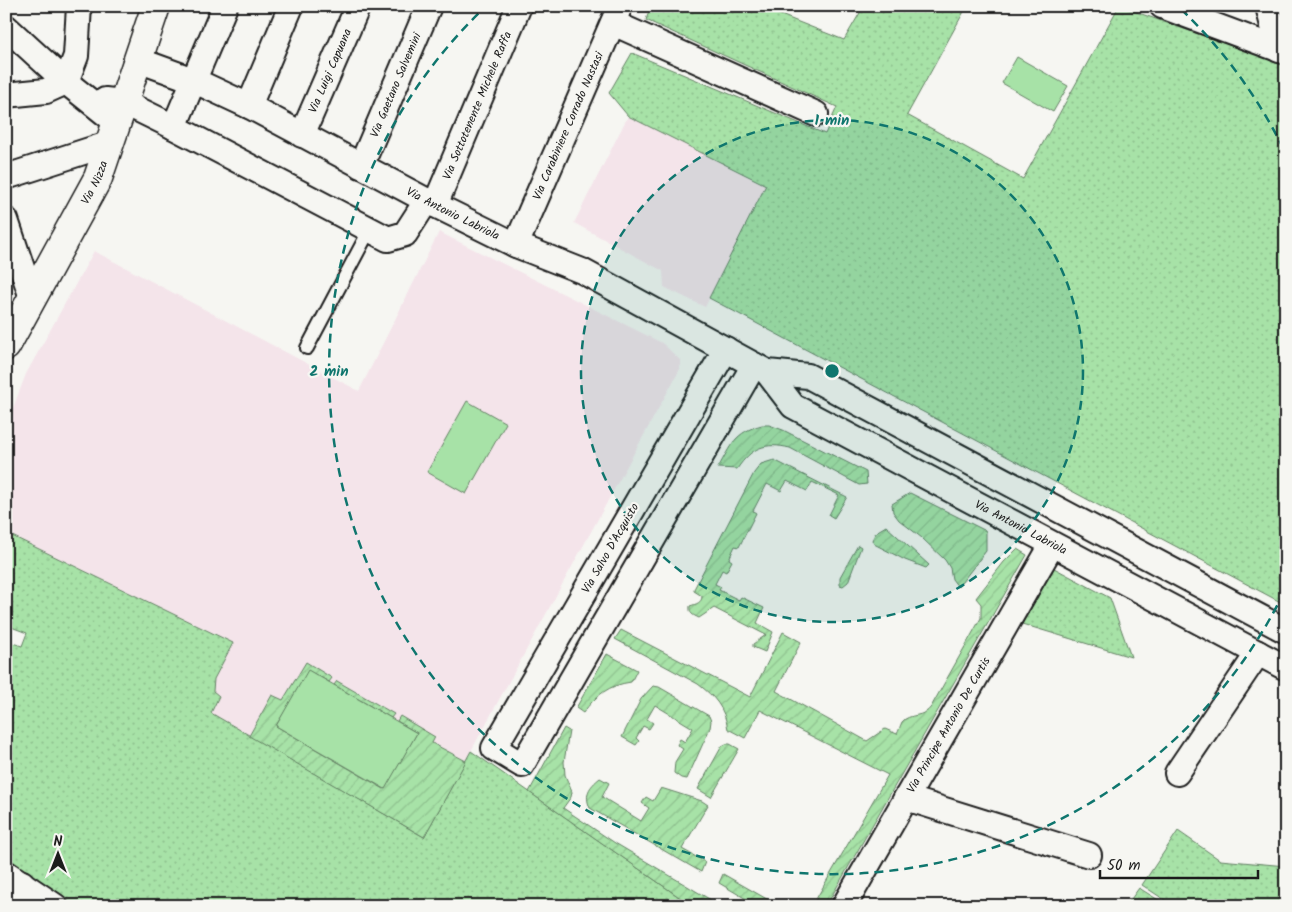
<svg xmlns="http://www.w3.org/2000/svg" width="1292" height="912" font-family="Kalam,sans-serif">
	<defs>
		<pattern id="grass-dots" width="8" height="8" patternUnits="userSpaceOnUse" patternTransform="scale(1.25)"><rect width="8" height="8" fill="#a7e2a7"/><path d="M2 2h.1M6 6h.1" fill="none" stroke="#8fc18f" stroke-width="1.8" stroke-linecap="round"/></pattern>
		<pattern id="garden-furrows" width="10" height="10" patternUnits="userSpaceOnUse" patternTransform="scale(1.25)"><rect width="10" height="10" fill="#a7e2a7"/><path d="M-1 1l2-2M0 10L10 0M9 11l2-2" fill="none" stroke="#8fc18f"/></pattern>
	</defs>
	<rect width="100%" height="100%" fill="#f6f6f2"/>
	<filter id="ink" filterUnits="userSpaceOnUse"><feTurbulence type="fractalNoise" baseFrequency=".02" numOctaves="2"/><feDisplacementMap in="SourceGraphic" scale="10" xChannelSelector="R" yChannelSelector="G"/><feConvolveMatrix kernelMatrix="1 2 1 2 8 2 1 2 1" color-interpolation-filters="sRGB"/></filter>
	<g filter="url(#ink)">
		<!-- built -->
		<g fill="#f4e4ea">
			<path d="M628,116L766,185L705,307L664,287L663,271L574,223Z"/>
			<path d="M439,232L662,343L680,360V369L424,837L211,714L219,696L213,691L214,679L233,643L6,533V426L26,374L94,251L359,391Z"/>
		</g>
		<!-- grass -->
		<g fill="url(#grass-dots)" stroke="#627f62">
			<path d="M651,6H758L844,40L864,6H967L907,115L1023,179L1119,6L1286,65V605L709,298L766,185L628,116L609,93L632,53L825,134L837,107L646,20Z"/>
			<path d="M6,533L233,643L214,679L213,691L219,696L211,713L424,837L471,751L692,906H76L42,882L6,860V641L22,646L27,633L6,625Z"/>
			<path d="M1054,568L1110,598L1131,657L1022,624Z"/>
			<path d="M1178,831L1220,860L1286,866V906H1174L1142,885Z"/>
			<path d="M1139,888L1168,906H1126Z"/>
		</g>
		<!-- garden -->
		<g fill="url(#garden-furrows)" stroke="#627f62">
			<path d="M762,425H769L783,430L866,472L867,484L859,485L790,448C765,442 752,447 737,469L718,468C731,445 735,432 762,425Z"/>
			<path d="M774,460L847,497L834,518L829,515L839,495L812,482L807,491L787,481L781,491L767,484L753,511L756,513L739,547L735,546L729,559L732,561L726,572L722,570L715,584L721,587L719,590L739,600L741,597L764,608L757,623L773,632L765,652L753,647V644L766,635L714,608L699,618C693,615 689,614 690,606C696,604 702,603 702,596L694,591V589L754,473L761,464Z"/>
			<path d="M910,493L986,531V551L958,587L952,579L950,568L945,560L922,538L899,520L893,512L892,504Z"/>
			<path d="M886,526L929,565L926,568L905,560L874,544L872,540L876,532Z"/>
			<path d="M858,545L861,547L848,582L843,586L840,585V577Z"/>
			<path d="M1017,549L1027,555L826,906H812L888,775L760,710L745,738L728,729C724,707 715,697 698,684L615,639L621,630L750,697L783,632L801,642L776,691L867,741L885,729L897,734C899,731 900,726 902,722C909,713 924,718 931,707L981,618V604L976,598L1004,562Z"/>
			<path d="M607,654L637,670L631,682C609,685 596,695 583,713L576,708Z"/>
			<path d="M306,662L332,678L329,682L309,671L276,726L384,789L417,733L397,721L400,716L435,737L432,743L466,761L424,837L249,736L272,695L283,700Z"/>
			<path d="M337,681L394,714L391,718L334,685Z"/>
			<path d="M653,686L659,687L709,716L711,721L710,728L687,779L681,778L674,773L675,762L683,749L677,745L680,739L685,742L693,728L655,705L647,719L653,723L649,729L643,726L636,738L639,741L636,745L622,737L641,699Z"/>
			<path d="M564,728L569,731L564,762L565,775L572,792L571,797L563,808L615,843L721,906H692L529,792Z"/>
			<path d="M726,744H730L739,749L711,797L698,789L722,746Z"/>
			<path d="M600,778L609,783L602,797L641,821L649,808L642,803L646,797L653,801L661,788L702,801L708,805L682,849L705,862L701,872L590,808C584,794 589,787 600,778Z"/>
			<path d="M723,874L779,906H758L719,883Z"/>
		</g>
		<!-- pitch -->
		<g fill="#a7e2a7" stroke="#627f62">
			<path d="M1017,57L1068,86L1053,112L1002,83Z"/>
			<path d="M467,401L506,423L466,494L427,472Z"/>
			<path d="M308,670L417,733L385,789L276,726Z"/>
		</g>
		<g fill="none" stroke-linecap="round" stroke-linejoin="round">
			<defs>
				<path id="lane" d="M307,348L370,229"/>
				<g id="street">
					<path d="M225,6L174,127L388,239L405,234L427,200"/>
					<path d="M1162,6L1286,52"/>
					<path d="M1268,6L1279,50L1286,43"/>
					<path d="M613,23L816,114"/>
					<path d="M6,27L66,82L116,122"/>
					<path id="s1" d="M138,60L193,80L249,106L435,205L516,245L582,271L767,372L793,406L1286,668"/>
					<path d="M6,95L46,91L66,82L76,56L79,6"/>
					<path d="M105,100L123,102L174,127"/>
					<path d="M249,106L291,6"/>
					<path id="s2" d="M302,135L358,6"/>
					<path id="s3" d="M361,166L429,6"/>
					<path d="M6,177L108,144"/>
					<path id="s4" d="M435,205L519,6"/>
					<path d="M6,220L32,298"/>
					<path id="s5" d="M516,245L620,6"/>
					<path d="M726,349L494,748L522,765L754,365"/>
					<path d="M767,372L808,376L1286,631"/>
					<path d="M1177,773L1258,653"/>
					<path d="M906,798L1089,855"/>
					<path d="M6,873L55,906"/>
					<path d="M17,906L22,883"/>
					<path id="s6" d="M844,906L1052,545"/>
				</g>
				<g id="secondary">
					<path id="s7" d="M6,346L98,178L156,6"/>
				</g>
			</defs>
			<!-- lane casing -->
			<use href="#lane" stroke="#1c1c1c" stroke-width="16"/>
			<!-- street casing -->
			<use href="#street" stroke="#1c1c1c" stroke-width="28"/>
			<!-- secondary casing -->
			<use href="#secondary" stroke="#1c1c1c" stroke-width="31"/>
			<!-- lane -->
			<use href="#lane" stroke="#f6f6f2" stroke-width="12"/>
			<!-- street -->
			<use href="#street" stroke="#f6f6f2" stroke-width="24"/>
			<!-- secondary -->
			<use href="#secondary" stroke="#f6f6f2" stroke-width="28"/>
		</g>
	</g>
	<!-- distance rings -->
	<circle cx="832" cy="371" r="251" fill="#0f766e" fill-opacity=".12"/>
	<g fill="none" stroke="#0f766e" stroke-width="2.5" stroke-dasharray="9 6">
		<circle cx="832" cy="371" r="251"/>
		<path d="M1284 592A503 503 0 1 1 483 9M1181 9A503 503 0 0 1 1284 150"/>
	</g>
	<g text-anchor="middle" stroke-width="4.5" stroke-linejoin="round" paint-order="stroke">
		<!-- street labels -->
		<g font-size="12" fill="#1c1c1c" stroke="#f6f6f2">
			<text dy="4" stroke="none"><textPath href="#s2" startOffset="70">Via Luigi Capuana</textPath></text>
			<text dy="4" stroke="none"><textPath href="#s3" startOffset="88">Via Gaetano Salvemini</textPath></text>
			<text dy="4" stroke="none"><textPath href="#s4" startOffset="108">Via Sottotenente Michele Raffa</textPath></text>
			<text dy="4" stroke="none"><textPath href="#s5" startOffset="130">Via Carabiniere Corrado Nastasi</textPath></text>
			<text dy="4" stroke="none"><textPath href="#s7" startOffset="186">Via Nizza</textPath></text>
			<text dy="4" stroke="none"><textPath href="#s1" startOffset="351">Via Antonio Labriola</textPath></text>
			<text dy="4" stroke="none"><textPath href="#s1" startOffset="1004">Via Antonio Labriola</textPath></text>
			<text transform="translate(610 548) rotate(-60)" y="4">Via Salvo D'Acquisto</text>
			<text dy="4" stroke="none"><textPath href="#s6" startOffset="209">Via Principe Antonio De Curtis</textPath></text>
		</g>
	</g>
	<circle cx="832" cy="371" r="8" fill="#0f766e" stroke="#f6f6f2" stroke-width="2.5"/>
	<g font-size="15" text-anchor="middle" font-weight="bold" fill="#0f766e" stroke="#f6f6f2" stroke-width="4.5" stroke-linejoin="round" paint-order="stroke">
		<text x="832" y="125">1 min</text>
		<text x="329" y="376">2 min</text>
	</g>
	<!-- margin -->
	<rect width="1292" height="912" fill="none" stroke="#f6f6f2" stroke-width="25"/>
	<rect x="12" y="12" width="1267" height="887" fill="none" stroke="#1c1c1c" stroke-width="2" filter="url(#ink)"/>
	<!-- north arrow -->
	<g transform="translate(58 854)" stroke="#f6f6f2" stroke-width="4" paint-order="stroke">
	<path d="M0-4L9 19L0 12L-9 19Z" fill="#1c1c1c"/>
	<text y="-8" font-size="14" font-weight="bold" text-anchor="middle" fill="#1c1c1c">N</text>
	</g>
	<!-- scale -->
	<path d="M1100 870v8h158v-8" fill="none" stroke="#1c1c1c" stroke-width="2.5"/>
	<text x="1107" y="870" font-size="15" fill="#1c1c1c" stroke="#f6f6f2" stroke-width="4" paint-order="stroke">50 m</text>
</svg>
